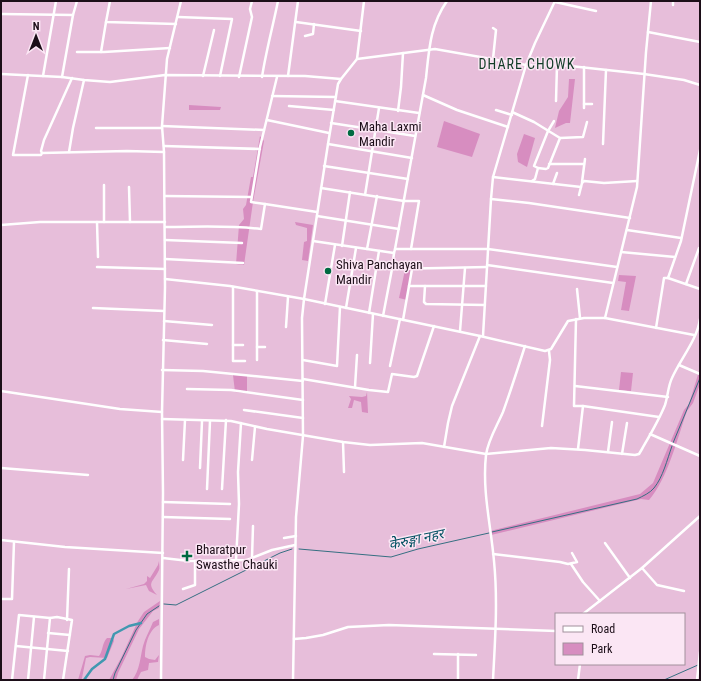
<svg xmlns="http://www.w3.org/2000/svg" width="701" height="681" font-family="'Roboto Condensed','Noto Sans Devanagari',sans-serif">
	<rect width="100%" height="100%" fill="#e7beda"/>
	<!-- green -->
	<g fill="#d78dc0">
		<path d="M569,79H575L570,123H566L555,128L559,111L568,97Z"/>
		<path d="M189,105L221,107L220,110H189Z"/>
		<path d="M444,121L480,134L472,157L437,147Z"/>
		<path d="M524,134L535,138L527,167L518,162L517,154Z"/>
		<path d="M260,136L264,141L253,202L244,265L236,264L239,225L244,219L243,209L246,205L251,177H253Z"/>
		<path d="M295,222L313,225L308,261L302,260L304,242L307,241V228L296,225Z"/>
		<path d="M405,270H411L407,300L399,298Z"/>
		<path d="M619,275L636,276L629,311L621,310L626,282L618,281Z"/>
		<path d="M700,368V384L693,403L687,411C677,439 668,478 649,500L641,499L491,535L490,531L640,494L653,483L684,410L689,404Z"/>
		<path d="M621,372L633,373L631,391L619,390Z"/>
		<path d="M233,375L247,376V393L235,392Z"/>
		<path d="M367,392L368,413L362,412L361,402L354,400L352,408H348L351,399L349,396L362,397L366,396Z"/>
		<path d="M159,561C159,564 160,568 159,570C153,583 146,582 157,595L149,591L146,585L126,589L144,584L147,581V576L150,578L158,565Z"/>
		<path d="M160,601L159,608L153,611L139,629L118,673L116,680H109L121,658L138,621L144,612Z"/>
		<path d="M159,619V625C148,630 145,646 145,657L149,659L155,660L159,655L158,662L149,663L148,670L141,672L137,680H132C140,670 140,658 143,646C145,638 150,630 153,622Z"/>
		<path d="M107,638H113L114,641L107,658L90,657L86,658L82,678L81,680H78L85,656L90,655L99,656C103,651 102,643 107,638Z"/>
	</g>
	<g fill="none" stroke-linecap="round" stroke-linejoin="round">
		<!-- stream -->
		<g stroke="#366f82" stroke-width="1">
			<path d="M673,443L700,378"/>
			<path d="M492,532L637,499C643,496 650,493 654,488C663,477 667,460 672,446"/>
			<path d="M299,549L391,557L418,549L489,533"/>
			<path d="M164,604L176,605L280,553L292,549"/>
			<path d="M113,680L115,673L136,630L147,614L159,606"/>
			<path d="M664,680L698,665"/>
		</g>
		<!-- canal -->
		<path stroke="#4198b0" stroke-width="2.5" d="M84,680L92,669L105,659L114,634L129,626L141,623"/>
		<!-- minor -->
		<g stroke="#fff" stroke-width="2.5">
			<path d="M110,1L106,22L176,24"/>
			<path d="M555,2L596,11"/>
			<path d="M673,5V1"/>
			<path d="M1,14L73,15"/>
			<path d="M178,17L232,19L220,76"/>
			<path d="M296,22L361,31"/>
			<path d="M493,28L496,30L493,59"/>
			<path d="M648,32L700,42"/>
			<path d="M305,36L313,34L314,24"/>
			<path d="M77,52H104L170,48"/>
			<path d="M101,52L106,22"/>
			<path d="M357,59L364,1"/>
			<path d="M1,74L62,77L84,80L110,82L165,75L305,76L341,79"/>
			<path d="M28,75L13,155H41L42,153"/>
			<path d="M43,76L56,1"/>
			<path d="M203,76L214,30"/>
			<path d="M288,76L298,1"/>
			<path d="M62,77L73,15L77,1"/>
			<path d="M239,77L252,17L250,9L252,1"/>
			<path d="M262,77C266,51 273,26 278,1"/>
			<path d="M72,78L44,140L41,151L42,153L127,151L164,152"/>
			<path d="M423,95L457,110L508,127"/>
			<path d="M272,96L336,97"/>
			<path d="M335,101L419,113"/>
			<path d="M556,101L557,65"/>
			<path d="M584,104H592"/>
			<path d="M289,106L334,110"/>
			<path d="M584,108V67"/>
			<path d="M496,110L512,115"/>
			<path d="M398,111L401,87L403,53"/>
			<path d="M512,112L534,122L560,138L548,168L546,169L538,168L535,179L532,181"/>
			<path d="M267,120L329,133"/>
			<path d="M331,123L415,136"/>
			<path d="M162,126L264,130"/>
			<path d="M96,128H162"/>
			<path d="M560,138L583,137L587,122"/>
			<path d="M328,144L412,158"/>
			<path d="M603,144L606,70"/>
			<path d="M164,146L260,149"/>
			<path d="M69,152L73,128L84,80"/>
			<path d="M549,164H584"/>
			<path d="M324,166L408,179"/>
			<path d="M538,168L534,166L548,131L554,121"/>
			<path d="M493,177L581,187"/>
			<path d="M582,182L585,159"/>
			<path d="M553,184L557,173"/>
			<path d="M129,187L130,222"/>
			<path d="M321,188L404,201H419L411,249"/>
			<path d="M365,195L379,108"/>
			<path d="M579,195L582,183L584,181L604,183L637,181"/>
			<path d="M165,196L251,197"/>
			<path d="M491,199L529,203L630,218"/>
			<path d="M265,204L251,202L260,147L277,77"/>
			<path d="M317,216L399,229"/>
			<path d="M97,222L98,257"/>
			<path d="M104,222V185"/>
			<path d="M1,225L40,222H165"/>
			<path d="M165,227C197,227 229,225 261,229L265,204L317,212"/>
			<path d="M627,230L681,238"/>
			<path d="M165,240L242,243"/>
			<path d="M313,241L394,253L395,249H488L617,267"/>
			<path d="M342,246L350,192"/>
			<path d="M367,249L377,196"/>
			<path d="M395,249L426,78C429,50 430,25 447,1"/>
			<path d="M621,252L675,257"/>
			<path d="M394,253L392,269L487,267"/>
			<path d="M165,259L243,263"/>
			<path d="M487,265L613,283"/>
			<path d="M97,267L165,269"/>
			<path d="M668,278L681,241L700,150"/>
			<path d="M165,279L230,286L304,299L480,336L545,351L551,349L568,321L584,318H605L694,335"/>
			<path d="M686,284L699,248"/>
			<path d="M409,286H486"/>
			<path d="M425,286L424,302L426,304L485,305"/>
			<path d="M233,287V361H245"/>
			<path d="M577,289L580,318"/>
			<path d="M325,304L335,245"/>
			<path d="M93,308L164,311"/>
			<path d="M346,308L356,248"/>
			<path d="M369,313L379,251"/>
			<path d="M383,316L392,269"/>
			<path d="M605,318L637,187L646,52L651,1"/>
			<path d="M576,319L574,406H583L659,417"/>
			<path d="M403,320L412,269"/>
			<path d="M164,321L212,325"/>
			<path d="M286,327L288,297"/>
			<path d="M656,328L664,278H668L700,289"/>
			<path d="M460,331L465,268"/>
			<path d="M483,336L491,199L493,177L526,65L535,43L555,1"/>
			<path d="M163,340L207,344"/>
			<path d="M233,345H243"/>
			<path d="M257,347H265"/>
			<path d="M257,360V291"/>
			<path d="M303,360L337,366L340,307"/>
			<path d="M370,363L373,314"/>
			<path d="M679,365L700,374"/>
			<path d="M390,366L400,319"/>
			<path d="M162,370L203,371L303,381"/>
			<path d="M303,379L369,390L388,392L392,374L414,377L417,376L434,326"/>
			<path d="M575,386L668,397"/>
			<path d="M355,387L357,355"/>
			<path d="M187,389L231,390L303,400"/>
			<path d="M1,391L120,409L162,412"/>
			<path d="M244,410L303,418"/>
			<path d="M162,419L231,421L267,429L343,442L370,445L422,443L486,454L551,448L585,450L635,455L639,454L642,449C650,435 659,420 665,405C668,396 668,386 672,378C681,358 697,340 700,319"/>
			<path d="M542,426L550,360L549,351"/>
			<path d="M650,434L700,456"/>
			<path d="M343,442L344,472"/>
			<path d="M444,447L448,423L452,406L480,336"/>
			<path d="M578,449L583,406"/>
			<path d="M608,452L612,422"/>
			<path d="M622,454L627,423"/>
			<path d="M183,460L185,420"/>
			<path d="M252,460L255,427"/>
			<path d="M1,468L88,475"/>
			<path d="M200,468L202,421"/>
			<path d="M207,489L210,421"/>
			<path d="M222,489L226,420"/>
			<path d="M163,502L230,504"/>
			<path d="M163,517L230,519"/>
			<path d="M284,538L296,536"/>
			<path d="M1,540L65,547L163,553"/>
			<path d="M605,543L630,578"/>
			<path d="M493,554L560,562L568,564L577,562L572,553"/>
			<path d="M163,558L189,561L247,560L272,550L295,545"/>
			<path d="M252,558L253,526"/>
			<path d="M236,560L239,504L238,472L241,423"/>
			<path d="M571,564L583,582L600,601"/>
			<path d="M642,568L657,585L684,591"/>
			<path d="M183,589L195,585V561"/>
			<path d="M1,599H12L14,542"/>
			<path d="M583,614L642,568L700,516"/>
			<path d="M67,620L69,569"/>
			<path d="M48,633L70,635"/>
			<path d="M294,639L306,638L323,635L348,627L389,625L556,631"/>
			<path d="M16,646L68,651"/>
			<path d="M434,654L476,655"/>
			<path d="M12,680L19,615L50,618L57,617L72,620L63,680"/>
			<path d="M28,680L34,617"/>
			<path d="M44,680L50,618"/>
			<path d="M161,680L163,493L162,412L165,287L164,152L162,126L167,59L181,1"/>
			<path d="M293,680L296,517L303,436L302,318L304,299L328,144L338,84L341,79L357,59L435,49L526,65H561L644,74L684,80L700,85"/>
			<path d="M458,680V654"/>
			<path d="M493,680C495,641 498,601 494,561C491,526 482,491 486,455C488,440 497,426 503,412C511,390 518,368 525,346"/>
			<path d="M578,680L580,664"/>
			<path d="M697,680L700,652"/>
		</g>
	</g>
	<!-- markers -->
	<g fill="#006a41" stroke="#fbe6f4" stroke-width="1.5">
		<circle cx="351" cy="133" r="4"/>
		<circle cx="328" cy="271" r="4"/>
		<path d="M185 550h4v4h4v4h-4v4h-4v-4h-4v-4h4z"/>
	</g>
	<g text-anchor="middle" stroke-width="3" stroke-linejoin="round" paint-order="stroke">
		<!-- poi labels -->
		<g font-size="13" fill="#1c0e18" stroke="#fbe6f4" text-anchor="start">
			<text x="359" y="131">Maha Laxmi<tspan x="359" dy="15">Mandir</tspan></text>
			<text x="336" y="269">Shiva Panchayan<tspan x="336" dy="15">Mandir</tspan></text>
			<text x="196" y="554">Bharatpur<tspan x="196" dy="15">Swasthe Chauki</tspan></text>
		</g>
		<!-- neighbourhood labels -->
		<g font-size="14" letter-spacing="1" fill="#123c27" stroke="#fbe6f4">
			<text x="527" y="69">DHARE CHOWK</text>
		</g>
		<!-- water labels -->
		<g font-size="14" font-style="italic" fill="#025162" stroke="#fbe6f4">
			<text transform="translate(416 539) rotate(-12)" y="5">केेरुङ्गा नहर</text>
		</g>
	</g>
	<!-- border -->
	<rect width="701" height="681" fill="none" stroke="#1c0e18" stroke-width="4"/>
	<!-- legend -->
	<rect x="555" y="613" width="130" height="52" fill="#fbe6f4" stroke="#a2909c"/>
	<rect x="563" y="626" width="20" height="6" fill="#ffffff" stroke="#a2909c"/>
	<text x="591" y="633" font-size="12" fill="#1c0e18">Road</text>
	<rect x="563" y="643" width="20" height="12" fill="#d78dc0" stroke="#a2909c"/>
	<text x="591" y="653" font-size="12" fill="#1c0e18">Park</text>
	<!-- north arrow -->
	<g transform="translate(36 36)" stroke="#fbe6f4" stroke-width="3" paint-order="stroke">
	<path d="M0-3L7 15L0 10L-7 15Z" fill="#1c0e18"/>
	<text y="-6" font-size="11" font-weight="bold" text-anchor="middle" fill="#1c0e18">N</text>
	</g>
</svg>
